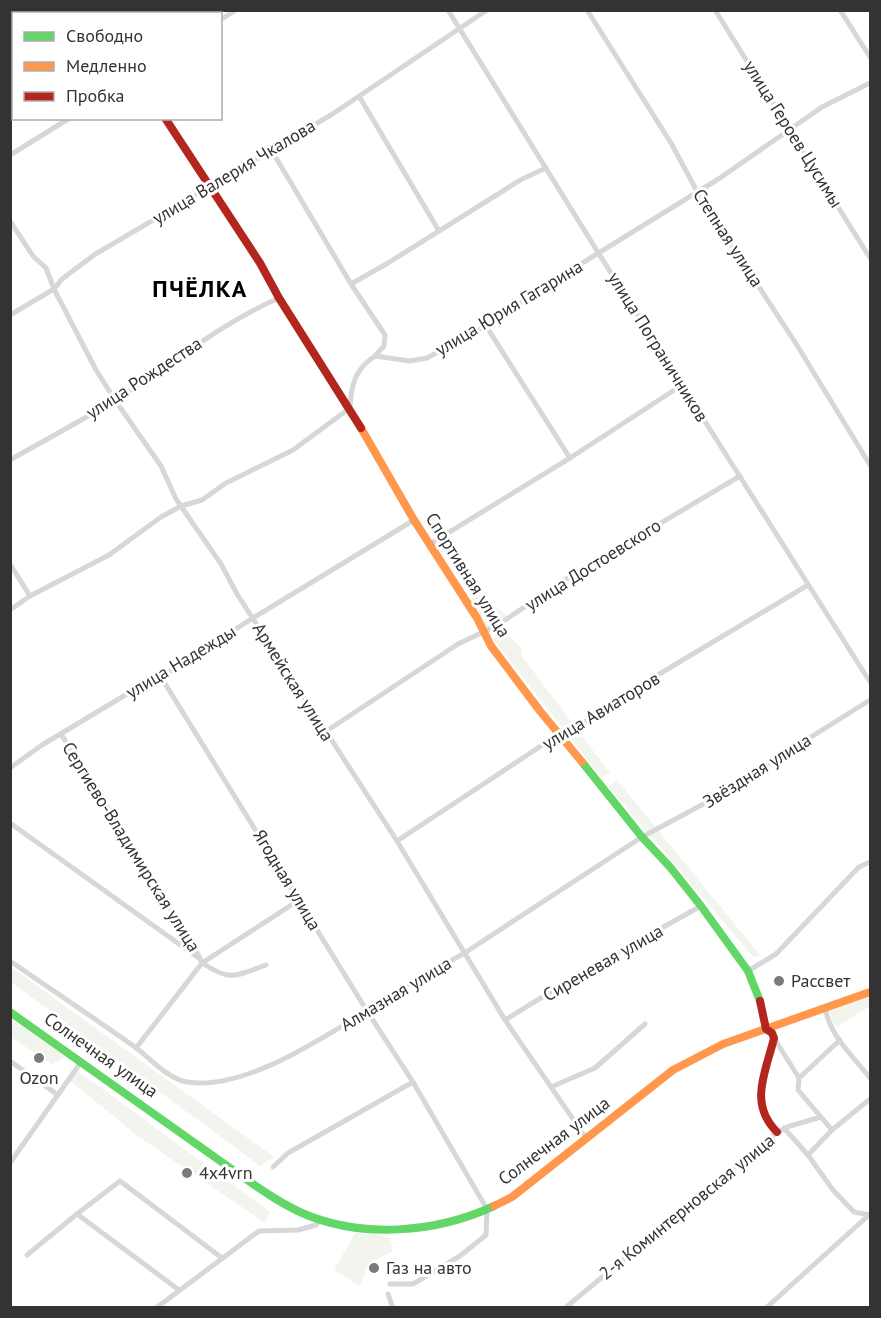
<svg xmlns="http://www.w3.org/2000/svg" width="881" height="1318" font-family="'PT Sans',sans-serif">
	<rect width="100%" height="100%" fill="#fff"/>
	<!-- green -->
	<g fill="#f1f5ed">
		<path d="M479,594L506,615L505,622L483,629L461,605Z"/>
		<path d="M502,630L522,648L521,655L610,773L601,777L493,639Z"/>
		<path d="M617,780L760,955L754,958L609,787Z"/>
		<path d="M11,967L274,1157L260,1166L11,982Z"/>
		<path d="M870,996V1006L837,1027L831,1021L830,1011Z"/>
		<path d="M10,1018L65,1056L52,1065L11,1037Z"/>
		<path d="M78,1071L270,1212L265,1223L139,1137L68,1079Z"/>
		<path d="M357,1230L390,1238L393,1251L368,1264L360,1286L334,1270Z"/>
	</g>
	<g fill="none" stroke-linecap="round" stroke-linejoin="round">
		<!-- street -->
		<g stroke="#d7d7d7" stroke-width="5">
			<path d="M95,10L96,14"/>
			<path d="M448,10L599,254L870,682"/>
			<path d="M587,10L671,143L700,197L795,342L870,465"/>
			<path d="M715,10L870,258"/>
			<path d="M840,10L870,57"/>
			<path d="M220,20L236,10"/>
			<path d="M359,96L439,231"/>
			<path d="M272,151L351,284L385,335L384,346L375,356"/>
			<path d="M10,155L70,118"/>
			<path d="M10,221L33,256L46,268L54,289L96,370L115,400L161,466L176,499L221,564L237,594L397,841L505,1020L586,1138"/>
			<path d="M351,284L388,263L522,179L546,168"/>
			<path d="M10,315L54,289L62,279L94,255L331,115L487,10"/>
			<path d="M486,326L570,458"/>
			<path d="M10,460C45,440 81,421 115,400C170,366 219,324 279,298"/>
			<path d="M430,544L570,458L682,385"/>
			<path d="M10,564L30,596"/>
			<path d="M10,610L30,596L109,555L161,517L181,506L202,500L226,483L293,450L350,408C351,385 355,369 375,356L410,361L427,358L486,326L558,278L720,178L822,107L870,83"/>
			<path d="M161,677L367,1011L413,1082L484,1204L487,1209L486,1235L460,1256L413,1284H390"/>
			<path d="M325,732L458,644L496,626L565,580L740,476"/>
			<path d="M61,734L150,874L200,958"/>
			<path d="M10,768L42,745L152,679L161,677L253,618L414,520"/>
			<path d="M10,823L200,959L202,963L136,1048"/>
			<path d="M397,841L550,740L562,737L636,688L808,585"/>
			<path d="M10,961C52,990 94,1018 135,1047C150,1058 168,1079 187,1082C244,1091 320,1039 367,1011L371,1005L463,954L642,837L709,801L870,700"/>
			<path d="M266,965C235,976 231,982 202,963L299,900"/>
			<path d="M748,971L776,954L859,867L870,862"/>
			<path d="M826,1008C826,1031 856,1060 870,1078"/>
			<path d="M505,1020L583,972L701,906"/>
			<path d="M774,1038L799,1078L798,1090L821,1117"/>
			<path d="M10,1061L58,1095"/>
			<path d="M799,1078L840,1040"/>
			<path d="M551,1087L595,1068L645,1024"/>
			<path d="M784,1128L808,1155L833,1190L854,1212L870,1215"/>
			<path d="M808,1155L832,1130"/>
			<path d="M10,1163L81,1062"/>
			<path d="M273,1167L288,1153L413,1082"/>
			<path d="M77,1214L179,1290"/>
			<path d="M27,1255L77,1214L120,1181L222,1258"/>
			<path d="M388,1294L393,1308"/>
			<path d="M156,1308L259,1231L298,1230L316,1225L320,1220"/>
			<path d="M565,1308L777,1132L790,1126L821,1117L832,1130L870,1099"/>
			<path d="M766,1308L870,1214"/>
		</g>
		<!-- fast -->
		<g stroke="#63d668" stroke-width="8">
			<path d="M582,762L642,837L670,867L701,906L748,971L760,1001"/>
			<path d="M10,1012L240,1175C260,1189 280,1203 302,1213C362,1239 436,1233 494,1206"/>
		</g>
		<!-- slow -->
		<g stroke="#ff974d" stroke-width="8">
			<path d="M361,428L414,520L477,618L491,646L540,711L582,762"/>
			<path d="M494,1206L512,1197L673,1070L723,1044L870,992"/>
		</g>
		<!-- jam -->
		<g stroke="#b3261e" stroke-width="8">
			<path d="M165,118L260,263L279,298L361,428"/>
			<path d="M760,1001L766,1029L772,1033L774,1038C766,1072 748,1103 777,1132"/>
		</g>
	</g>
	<!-- markers -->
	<g fill="#7a7a7a" stroke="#fff" stroke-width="2">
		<circle cx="779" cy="981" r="6"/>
		<circle cx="39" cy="1058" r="6"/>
		<circle cx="187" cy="1173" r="6"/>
		<circle cx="374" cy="1268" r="6"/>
	</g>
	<g text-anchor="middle" stroke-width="6" stroke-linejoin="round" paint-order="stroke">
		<!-- street labels -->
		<g font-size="18" fill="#333" stroke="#fff">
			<text transform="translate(793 134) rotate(58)" y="6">улица Героев Цусимы</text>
			<text transform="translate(234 172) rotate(-31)" y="6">улица Валерия Чкалова</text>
			<text transform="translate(728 238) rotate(57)" y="6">Степная улица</text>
			<text transform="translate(509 308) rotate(-31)" y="6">улица Юрия Гагарина</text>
			<text transform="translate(658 347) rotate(58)" y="6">улица Пограничников</text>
			<text transform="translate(144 378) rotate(-33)" y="6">улица Рождества</text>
			<text transform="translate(593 565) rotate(-32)" y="6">улица Достоевского</text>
			<text transform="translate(468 575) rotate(58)" y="6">Спортивная улица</text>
			<text transform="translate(181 662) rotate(-31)" y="6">улица Надежды</text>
			<text transform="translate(293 682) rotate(58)" y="6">Армейская улица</text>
			<text transform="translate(601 711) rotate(-31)" y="6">улица Авиаторов</text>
			<text transform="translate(757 771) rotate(-32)" y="6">Звёздная улица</text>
			<text transform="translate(131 847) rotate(58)" y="6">Сергиево-Владимирская улица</text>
			<text transform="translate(287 880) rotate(59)" y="6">Ягодная улица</text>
			<text transform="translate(603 963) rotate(-30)" y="6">Сиреневая улица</text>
			<text transform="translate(396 994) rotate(-31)" y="6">Алмазная улица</text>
			<text transform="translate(101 1055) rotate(35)" y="6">Солнечная улица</text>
			<text transform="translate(554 1141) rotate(-37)" y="6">Солнечная улица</text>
			<text transform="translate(687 1207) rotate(-39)" y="6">2-я Коминтерновская улица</text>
		</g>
		<!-- poi labels -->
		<g font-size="18" fill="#333" stroke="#fff" text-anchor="start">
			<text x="791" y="987">Рассвет</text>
			<text x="39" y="1084" text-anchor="middle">Ozon</text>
			<text x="199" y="1179">4x4vrn</text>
			<text x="386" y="1274">Газ на авто</text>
		</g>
		<!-- district labels -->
		<g font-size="24" font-weight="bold" letter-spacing="1.5" fill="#000" stroke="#fff">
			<text x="200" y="297">ПЧЁЛКА</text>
		</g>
	</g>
	<!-- border -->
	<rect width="881" height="1318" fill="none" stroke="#333333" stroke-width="24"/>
	<!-- legend -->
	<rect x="12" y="12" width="210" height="108" fill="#ffffff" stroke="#adadad" stroke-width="1.5"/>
	<rect x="24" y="32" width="30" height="9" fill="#63d668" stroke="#adadad" stroke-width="1.5"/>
	<text x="66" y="42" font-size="18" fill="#333333">Свободно</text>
	<rect x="24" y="62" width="30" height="9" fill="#ff974d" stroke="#adadad" stroke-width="1.5"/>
	<text x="66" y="72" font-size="18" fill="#333333">Медленно</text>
	<rect x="24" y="92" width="30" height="9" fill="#b3261e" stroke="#adadad" stroke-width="1.5"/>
	<text x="66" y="102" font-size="18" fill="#333333">Пробка</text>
</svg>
